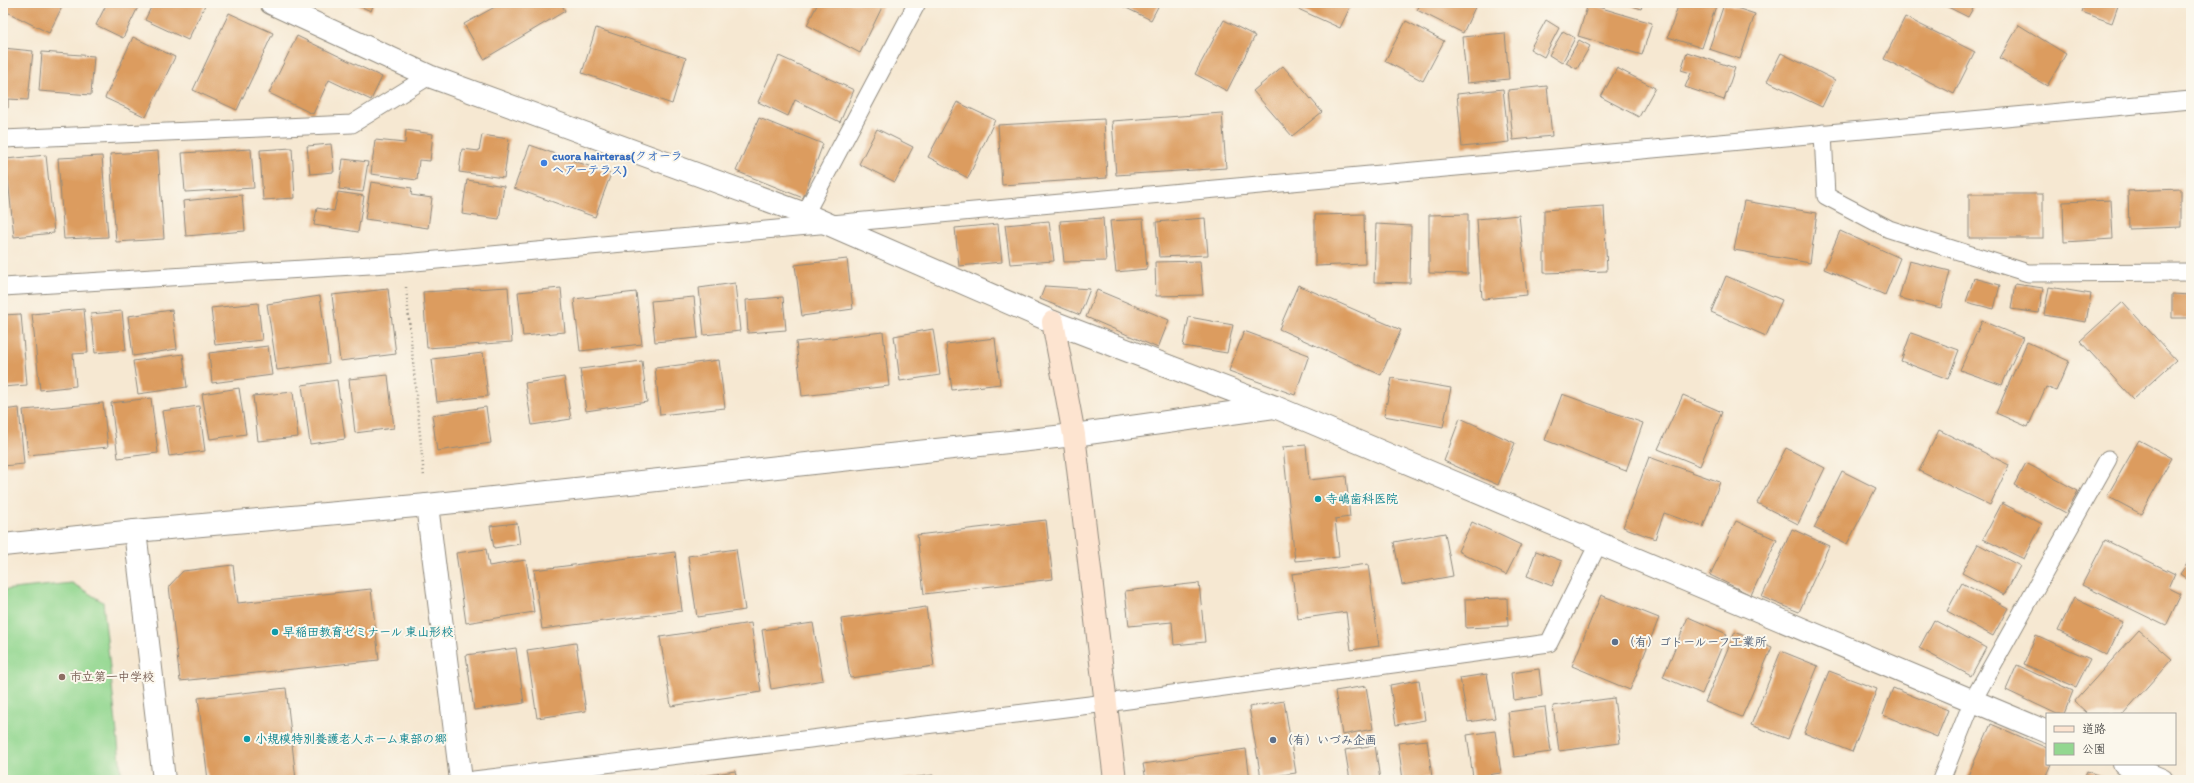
<svg xmlns="http://www.w3.org/2000/svg" width="2194" height="783" font-family="Itim,'Klee One',sans-serif">
	<rect width="100%" height="100%" fill="#fbf7ec"/>
	<filter id="ink" filterUnits="userSpaceOnUse"><feTurbulence type="fractalNoise" baseFrequency=".025" numOctaves="2"/><feDisplacementMap in="SourceGraphic" scale="8" xChannelSelector="R" yChannelSelector="G"/><feConvolveMatrix kernelMatrix="1 2 1 2 8 2 1 2 1" color-interpolation-filters="sRGB"/></filter>
	<filter id="wash" filterUnits="userSpaceOnUse"><feTurbulence type="fractalNoise" baseFrequency=".012" numOctaves="4" result="noise"/><feDisplacementMap in="SourceGraphic" scale="16" xChannelSelector="R" yChannelSelector="G"/><feGaussianBlur stdDeviation="0.9" result="paint"/><feColorMatrix in="noise" values="0 0 0 0 0 0 0 0 0 0 0 0 0 0 0 0 0 1.4 0 .05"/><feComposite in="paint" operator="in"/></filter>
	<g filter="url(#wash)">
		<rect width="100%" height="100%" fill="#f6e8d2"/>
		<!-- green -->
		<path fill="#93d790" stroke="#5f815e" d="M72,583L103,602L122,780H3V590Z"/>
		<g id="blocks">
			<!-- building -->
			<g fill="#dc9c5e">
				<path d="M3,3H64L49,33L3,10Z"/>
				<path d="M107,3H140L123,38L96,25Z"/>
				<path d="M153,3H206L188,40L145,20Z"/>
				<path d="M352,3H374L371,11Z"/>
				<path d="M502,3H561L565,11L484,59L464,24Z"/>
				<path d="M818,3H884L860,53L807,25Z"/>
				<path d="M1116,3H1160L1151,20Z"/>
				<path d="M1285,3H1352L1340,28Z"/>
				<path d="M1421,3H1477L1463,33L1417,10Z"/>
				<path d="M1624,3H1643L1641,9Z"/>
				<path d="M1679,3H1717L1702,48L1668,37Z"/>
				<path d="M1940,3H1976L1968,17Z"/>
				<path d="M2085,3H2119L2112,23L2082,12Z"/>
				<path d="M1588,4L1652,23L1642,55L1578,36Z"/>
				<path d="M1724,4L1755,14L1740,59L1709,49Z"/>
				<path d="M229,13L273,33L237,110L193,90Z"/>
				<path d="M1905,17L1975,52L1954,94L1884,59Z"/>
				<path d="M1224,20L1255,36L1227,91L1195,74Z"/>
				<path d="M1546,20L1559,28L1544,57L1530,49Z"/>
				<path d="M1406,21L1444,41L1423,81L1385,61Z"/>
				<path d="M2019,25L2066,54L2047,86L2000,58Z"/>
				<path d="M596,28L686,58L672,104L582,73Z"/>
				<path d="M1563,31L1575,38L1562,63L1549,55Z"/>
				<path d="M1505,33L1509,79L1467,83L1462,37Z"/>
				<path d="M297,36L382,77L371,100L329,80L313,114L269,93Z"/>
				<path d="M133,37L175,57L146,117L105,98Z"/>
				<path d="M1579,40L1590,46L1577,69L1566,63Z"/>
				<path d="M3,48L33,51L28,100L8,99V108L3,107Z"/>
				<path d="M42,52L94,56L91,95L39,91Z"/>
				<path d="M1687,52L1735,68L1724,100L1685,87L1691,73L1681,70Z"/>
				<path d="M1781,53L1835,80L1822,107L1767,81Z"/>
				<path d="M779,56L854,90L840,122L795,100L788,116L758,102Z"/>
				<path d="M1283,66L1322,112L1292,136L1253,91Z"/>
				<path d="M1617,68L1655,88L1639,117L1601,97Z"/>
				<path d="M1547,86L1552,136L1513,140L1508,90Z"/>
				<path d="M1503,89L1509,142L1462,147L1457,94Z"/>
				<path d="M957,102L995,120L968,178L928,157Z"/>
				<path d="M1222,113L1226,168L1116,175L1112,121Z"/>
				<path d="M759,118L823,144L803,198L736,171Z"/>
				<path d="M1104,119L1107,178L1002,185L998,125Z"/>
				<path d="M877,129L913,147L895,182L859,164Z"/>
				<path d="M406,130L433,134L430,161L419,160L417,180L371,174L375,140L405,143Z"/>
				<path d="M482,135L509,139L504,178L459,172L462,149L479,151Z"/>
				<path d="M331,144L334,172L310,174L307,146Z"/>
				<path d="M530,145L611,174L595,217L514,188Z"/>
				<path d="M292,148L295,198L263,200L260,150Z"/>
				<path d="M251,149L254,188L185,192L182,153Z"/>
				<path d="M158,151L164,239L116,242L110,154Z"/>
				<path d="M46,155L54,233L14,237L6,159Z"/>
				<path d="M102,156L108,237L64,239L58,158Z"/>
				<path d="M343,159L368,162L363,192L339,189Z"/>
				<path d="M467,180L504,186L499,219L462,214Z"/>
				<path d="M371,182L412,188L411,195L432,198L428,228L365,219Z"/>
				<path d="M2181,189V227L2129,229L2128,191Z"/>
				<path d="M2189,190H2191V219H2190Z"/>
				<path d="M338,192L364,196L358,232L314,225L317,208L334,211Z"/>
				<rect x="1969" y="194" width="74" height="44"/>
				<path d="M242,195L245,231L186,236L183,201Z"/>
				<path d="M2111,200L2113,239L2064,242L2063,202Z"/>
				<path d="M1744,201L1817,213L1810,263L1734,250Z"/>
				<path d="M1604,206L1607,271L1544,273V210Z"/>
				<path d="M1364,214L1365,264L1315,266V215Z"/>
				<path d="M1468,214V274L1429,273V215Z"/>
				<path d="M1519,215L1527,295L1482,299L1477,219Z"/>
				<path d="M1103,218L1106,261L1064,262L1060,221Z"/>
				<path d="M1205,218L1208,255L1159,257L1156,222Z"/>
				<path d="M1143,219L1147,269L1116,272L1110,221Z"/>
				<path d="M1049,221L1054,261L1010,264L1005,225Z"/>
				<path d="M998,224L1002,262L959,266L955,228Z"/>
				<path d="M1376,224L1411,226L1410,283L1374,282Z"/>
				<path d="M1840,231L1900,258L1885,295L1824,269Z"/>
				<path d="M847,259L853,309L802,316L795,265Z"/>
				<path d="M1200,261L1203,295L1156,296L1155,262Z"/>
				<path d="M1909,261L1950,271L1941,308L1899,298Z"/>
				<path d="M1726,276L1782,300L1766,336L1711,312Z"/>
				<path d="M1974,278L2000,285L1994,309L1966,302Z"/>
				<path d="M735,283L740,331L704,335L699,288Z"/>
				<path d="M2015,284L2043,288L2039,313L2011,309Z"/>
				<path d="M1298,285L1401,330L1381,375L1279,329Z"/>
				<path d="M1045,286L1090,289L1080,315L1040,299Z"/>
				<path d="M508,287L512,342L427,348L423,292Z"/>
				<path d="M2049,287L2091,294L2086,322L2044,315Z"/>
				<path d="M561,288L565,332L523,336L518,292Z"/>
				<path d="M388,289L396,354L340,361L332,295Z"/>
				<path d="M1097,290L1169,320L1158,348L1086,317Z"/>
				<path d="M636,292L642,344L580,351L574,299Z"/>
				<path d="M2172,294L2191,295V318H2172Z"/>
				<path d="M320,296L329,363L277,370L267,304Z"/>
				<path d="M694,297L698,338L655,342L651,301Z"/>
				<path d="M783,297L786,330L748,333L746,300Z"/>
				<path d="M2123,302L2176,360L2133,399L2080,341Z"/>
				<path d="M258,303L262,340L215,345L211,308Z"/>
				<path d="M84,309L88,353L73,354L76,386L40,390L32,314Z"/>
				<path d="M172,310L177,349L133,356L128,316Z"/>
				<path d="M122,311L126,350L95,353L91,314Z"/>
				<path d="M21,314L27,385L3,387V315Z"/>
				<path d="M1189,317L1233,325L1227,353L1183,346Z"/>
				<path d="M1982,321L2023,338L2002,385L1960,370Z"/>
				<path d="M933,329L940,375L900,381L894,336Z"/>
				<path d="M1244,331L1309,355L1295,395L1229,371Z"/>
				<path d="M883,332L889,386L802,396L796,342Z"/>
				<path d="M1911,333L1959,350L1948,379L1901,361Z"/>
				<path d="M995,338L1000,384L952,390L946,344Z"/>
				<path d="M2027,342L2069,361L2056,391L2046,387L2028,427L1996,413Z"/>
				<path d="M268,346L272,375L212,383L209,353Z"/>
				<path d="M483,353L488,396L437,402L432,359Z"/>
				<path d="M183,354L187,387L138,394L133,361Z"/>
				<path d="M719,360L725,408L660,415L655,368Z"/>
				<path d="M642,361L647,402L586,411L580,369Z"/>
				<path d="M388,375L394,428L355,433L349,379Z"/>
				<path d="M564,377L571,419L532,425L525,383Z"/>
				<path d="M1392,378L1451,388L1443,427L1384,416Z"/>
				<path d="M337,380L345,439L310,444L302,385Z"/>
				<path d="M239,388L246,434L210,439L202,394Z"/>
				<path d="M293,392L298,437L258,441L253,396Z"/>
				<path d="M1562,394L1643,423L1626,471L1545,440Z"/>
				<path d="M1683,395L1722,412L1700,466L1658,449Z"/>
				<path d="M151,398L158,453L118,458L111,403Z"/>
				<path d="M103,403L108,447L28,455L23,410Z"/>
				<path d="M199,406L205,451L169,456L162,411Z"/>
				<path d="M486,407L491,443L437,451L432,415Z"/>
				<path d="M19,408L24,464L3,466V410Z"/>
				<path d="M1460,418L1515,443L1498,485L1444,461Z"/>
				<path d="M1939,430L2009,465L1990,505L1919,471Z"/>
				<path d="M2139,440L2172,458L2141,514L2107,496Z"/>
				<path d="M1306,445L1309,480L1346,476L1350,517L1335,519L1339,557L1295,561L1283,447Z"/>
				<path d="M1786,448L1825,468L1798,524L1757,503Z"/>
				<path d="M1649,457L1720,482L1703,527L1664,513L1655,539L1623,527Z"/>
				<path d="M2026,463L2078,491L2066,513L2014,485Z"/>
				<path d="M1842,471L1876,488L1847,544L1814,528Z"/>
				<path d="M2002,503L2042,524L2024,559L1983,539Z"/>
				<path d="M1046,520L1053,579L924,594L917,535Z"/>
				<path d="M1736,521L1777,540L1751,595L1710,575Z"/>
				<path d="M1472,522L1521,545L1506,575L1458,551Z"/>
				<path d="M517,523L520,544L494,548L490,526Z"/>
				<path d="M1792,529L1829,546L1799,612L1762,597Z"/>
				<path d="M1445,533L1453,576L1402,585L1394,542Z"/>
				<path d="M2105,540L2175,574L2169,588L2181,594L2166,626L2082,585Z"/>
				<path d="M1978,544L2020,566L2004,595L1962,573Z"/>
				<path d="M486,549L489,566L526,560L534,612L466,623L456,553Z"/>
				<path d="M736,549L745,610L697,617L688,556Z"/>
				<path d="M1536,551L1562,561L1552,586L1527,576Z"/>
				<path d="M675,552L682,611L542,629L534,570Z"/>
				<path d="M2191,558V582L2180,574Z"/>
				<path d="M1368,564L1379,646L1351,650L1346,612L1298,619L1292,574Z"/>
				<path d="M233,565L238,603L371,589L379,660L180,681L169,586L183,571Z"/>
				<path d="M1199,583L1205,642L1174,645L1172,622L1129,626L1125,591Z"/>
				<path d="M1962,583L2008,608L1993,636L1947,611Z"/>
				<path d="M1601,595L1659,618L1630,690L1572,666Z"/>
				<path d="M1507,598L1508,626L1466,628L1465,599Z"/>
				<path d="M2074,598L2123,622L2107,655L2058,631Z"/>
				<path d="M926,607L934,666L850,678L841,619Z"/>
				<path d="M1688,617L1727,634L1702,694L1663,677Z"/>
				<path d="M1934,620L1986,648L1971,676L1919,648Z"/>
				<path d="M751,623L761,692L671,706L660,637Z"/>
				<path d="M813,623L823,680L771,689L762,630Z"/>
				<path d="M2139,630L2172,659L2123,714H2087L2074,702Z"/>
				<path d="M1735,632L1772,647L1742,717L1705,702Z"/>
				<path d="M2036,635L2090,659L2076,687L2024,664Z"/>
				<path d="M576,643L586,711L537,718L527,650Z"/>
				<path d="M516,648L524,703L474,710L466,655Z"/>
				<path d="M1781,651L1818,666L1788,739L1751,725Z"/>
				<path d="M2017,665L2073,691L2064,714H2057L2006,690Z"/>
				<path d="M1539,669L1542,696L1514,700L1511,673Z"/>
				<path d="M1829,671L1877,689L1852,752L1804,733Z"/>
				<path d="M1487,674L1495,718L1468,722L1460,678Z"/>
				<path d="M1419,680L1425,720L1396,725L1390,685Z"/>
				<path d="M1366,686L1373,729L1342,735L1335,691Z"/>
				<path d="M286,688L296,780H208L198,698Z"/>
				<path d="M1893,688L1948,710L1937,737L1883,715Z"/>
				<path d="M1614,698L1620,743L1559,751L1553,706Z"/>
				<path d="M1284,701L1296,773L1261,778L1249,707Z"/>
				<path d="M1545,707L1551,752L1514,757L1508,712Z"/>
				<path d="M1991,724L2047,748V764H2051L2044,780H1966Z"/>
				<path d="M1495,731L1501,773L1473,777L1467,735Z"/>
				<path d="M1427,740L1432,777L1403,780L1398,743Z"/>
				<path d="M1375,745L1380,780H1350L1345,750Z"/>
				<path d="M1246,749L1250,780H1146L1143,764Z"/>
				<path d="M735,771L737,780H690V778Z"/>
				<path d="M2087,771L2110,780H2083Z"/>
				<path d="M933,775V780H903V779Z"/>
			</g>
		</g>
	</g>
	<g filter="url(#ink)">
		<use href="#blocks" fill-opacity="0" stroke="#908a7e" stroke-width="1"/>
		<g fill="none" stroke-linecap="round" stroke-linejoin="round">
			<defs>
				<g id="lane">
					<path d="M1823,133L1826,196L1889,229L2028,273L2191,272"/>
					<path d="M3,139L352,124L429,76"/>
					<path d="M805,214L917,3"/>
					<path d="M3,287L404,263L2191,100"/>
					<path d="M474,780L1106,703L1549,643L1598,544"/>
					<path d="M1941,780L1973,700L2108,459"/>
				</g>
				<g id="street">
					<path d="M271,3L429,76L805,214L1053,322L1275,407L2047,732"/>
					<path d="M427,505L461,780"/>
					<path d="M135,531L164,780"/>
					<path d="M3,545L135,531L427,505L1074,435L1274,407"/>
					<path d="M2124,764L2162,780"/>
				</g>
				<path id="secondary" d="M1053,322L1074,435L1115,780"/>
			</defs>
			<!-- lane casing -->
			<use href="#lane" stroke="#908a7e" stroke-width="19"/>
			<!-- street casing -->
			<use href="#street" stroke="#908a7e" stroke-width="24"/>
			<!-- secondary casing -->
			<use href="#secondary" stroke="#908a7e" stroke-width="24"/>
			<!-- path -->
			<path stroke="#908a7e" stroke-width="2.5" stroke-dasharray="1 3" stroke-linecap="butt" d="M406,287L424,477"/>
			<!-- lane -->
			<use href="#lane" stroke="#fff" stroke-width="17"/>
			<!-- street -->
			<use href="#street" stroke="#fff" stroke-width="22"/>
			<!-- secondary -->
			<use href="#secondary" stroke="#fde4d0" stroke-width="22"/>
		</g>
	</g>
	<!-- markers -->
	<circle fill="#3f7fe0" stroke="#fbf7ec" stroke-width="1.5" cx="544" cy="163" r="4"/>
	<g fill="#0f9aa8" stroke="#fbf7ec" stroke-width="1.5">
		<circle cx="1318" cy="499" r="4"/>
		<circle cx="275" cy="632" r="4"/>
		<circle cx="247" cy="739" r="4"/>
	</g>
	<g fill="#5c6f8a" stroke="#fbf7ec" stroke-width="1.5">
		<circle cx="1615" cy="642" r="4"/>
		<circle cx="1273" cy="740" r="4"/>
	</g>
	<circle fill="#8d6e63" stroke="#fbf7ec" stroke-width="1.5" cx="62" cy="677" r="4"/>
	<g text-anchor="middle" stroke-width="4" stroke-linejoin="round" paint-order="stroke">
		<!-- shop labels -->
		<g font-size="12" font-weight="bold" fill="#366cbe" stroke="#fbf7ec" text-anchor="start">
			<text x="552" y="160">cuora hairteras(クオーラ<tspan x="552" dy="14">ヘアーテラス)</tspan></text>
		</g>
		<!-- culture labels -->
		<g font-size="12" font-weight="bold" fill="#0d838f" stroke="#fbf7ec" text-anchor="start">
			<text x="1326" y="503">寺嶋歯科医院</text>
			<text x="283" y="636">早稲田教育ゼミナール 東山形校</text>
			<text x="255" y="743">小規模特別養護老人ホーム東部の郷</text>
		</g>
		<!-- service labels -->
		<g font-size="12" font-weight="bold" fill="#4e5e75" stroke="#fbf7ec" text-anchor="start">
			<text x="1623" y="646">（有）ゴトールーフ工業所</text>
			<text x="1281" y="744">（有）いづみ企画</text>
		</g>
		<!-- education labels -->
		<g font-size="12" font-weight="bold" fill="#785e54" stroke="#fbf7ec" text-anchor="start">
			<text x="70" y="681">市立第一中学校</text>
		</g>
	</g>
	<!-- margin -->
	<rect width="2194" height="783" fill="none" stroke="#fbf7ec" stroke-width="16"/>
	<!-- legend -->
	<rect x="2046" y="713" width="130" height="52" fill="#fbf7ec" stroke="#a8a59f"/>
	<rect x="2054" y="726" width="20" height="6" fill="#fde4d0" stroke="#a8a59f"/>
	<text x="2082" y="733" font-size="12" fill="#2b2b2b">道路</text>
	<rect x="2054" y="743" width="20" height="12" fill="#93d790" stroke="#a8a59f"/>
	<text x="2082" y="753" font-size="12" fill="#2b2b2b">公園</text>
</svg>
